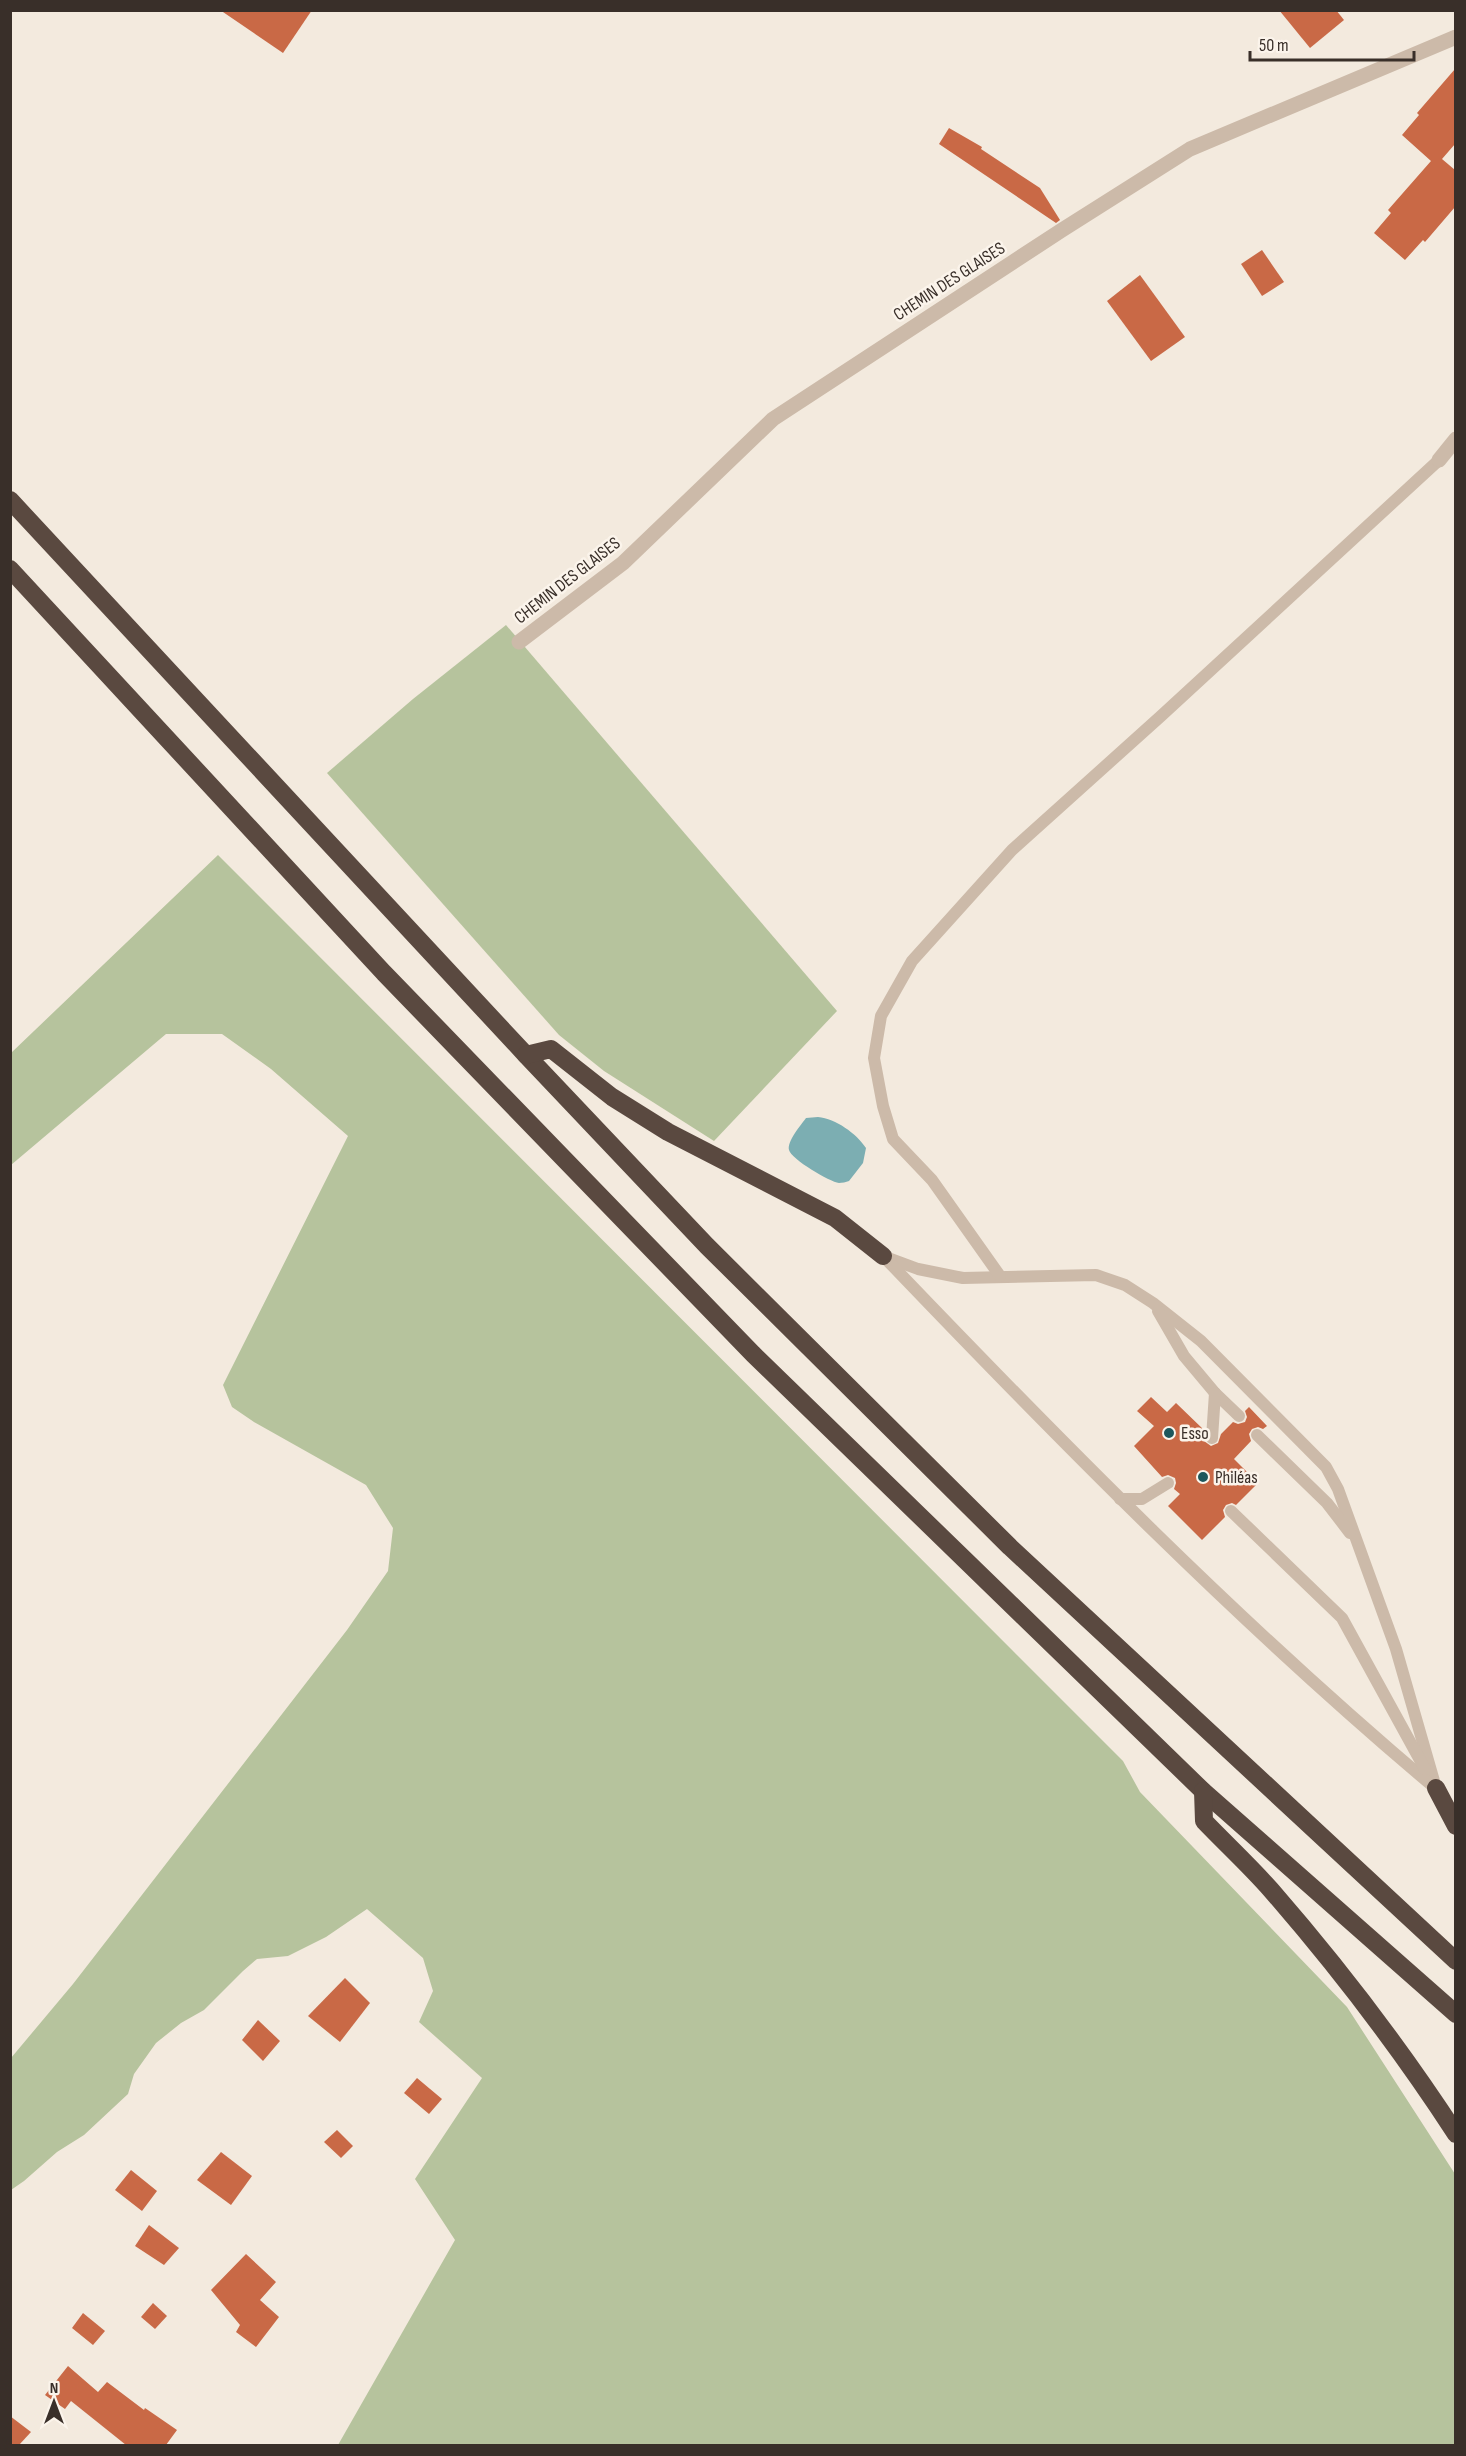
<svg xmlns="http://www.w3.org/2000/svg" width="1466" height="2456" font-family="'Sofia Sans Condensed',sans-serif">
	<rect width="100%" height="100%" fill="#f3eade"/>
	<!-- green -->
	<g fill="#b6c39d">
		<path d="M506,625L837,1011L714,1141L604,1071L559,1035L327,773L413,699Z"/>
		<path d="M218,855L1123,1761L1140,1792L1347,2007L1455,2174V2445H338L455,2240L415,2179L482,2078L419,2022L433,1991L423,1958L367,1909L326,1937L288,1956L257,1959L243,1971L204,2010L181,2023L156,2043L134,2074L128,2094L84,2135L57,2152L24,2181L11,2190V2058L73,1984L347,1630L388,1571L393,1528L366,1485L254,1422L232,1407L223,1385L348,1136L271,1069L222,1034H166L11,1165V1053Z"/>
	</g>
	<!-- water -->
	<path fill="#7caeb2" d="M818,1117C836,1119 856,1133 866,1148L863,1163L849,1181C846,1182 842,1183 839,1183C830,1182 791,1159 789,1150C787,1141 801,1125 806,1118Z"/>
	<!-- building -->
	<g fill="#c96946">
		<path d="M220,10H312L283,53Z"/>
		<path d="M1279,10H1336L1344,20L1310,48Z"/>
		<path d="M1455,69V144L1442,159L1455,170V207L1425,242L1423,240L1405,260L1374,233L1391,213L1388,210L1431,161L1402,135L1419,115L1417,113Z"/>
		<path d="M949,128L982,147L981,149L1040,188L1060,220L1056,223L939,144Z"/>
		<path d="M1262,250L1284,282L1262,296L1241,264Z"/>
		<path d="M1140,275L1185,337L1151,361L1107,301Z"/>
		<path d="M1151,1397L1167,1412L1176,1403L1204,1430V1441L1211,1446L1218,1443L1221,1434L1233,1422L1238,1424L1245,1422L1247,1417L1245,1411L1249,1407L1267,1426L1263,1429L1258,1427L1252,1429L1249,1434L1251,1441L1234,1459L1258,1483L1236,1505L1232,1503L1226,1505L1223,1510L1225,1517L1202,1540L1168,1506L1180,1494L1174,1489L1176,1483L1175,1478L1168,1475L1162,1477L1134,1446L1154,1426L1137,1411Z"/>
		<path d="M345,1978L370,2003L340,2042L308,2016Z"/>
		<path d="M258,2020L280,2041L263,2061L242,2040Z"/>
		<path d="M417,2078L442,2099L429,2114L404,2093Z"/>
		<path d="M337,2130L353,2146L341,2158L324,2142Z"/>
		<path d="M221,2152L252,2176L231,2205L197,2180Z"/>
		<path d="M131,2170L157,2191L142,2211L115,2190Z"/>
		<path d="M149,2225L179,2248L164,2265L135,2246Z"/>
		<path d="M246,2254L276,2282L260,2300L279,2317L256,2347L236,2332L240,2325L211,2290Z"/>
		<path d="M153,2303L167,2316L155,2329L141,2317Z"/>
		<path d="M83,2313L105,2331L93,2345L72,2328Z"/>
		<path d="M68,2366L98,2392L107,2382L144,2410L145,2408L177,2430L166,2445H126L71,2401L65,2409L45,2395Z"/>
		<path d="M10,2416L31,2432L19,2445H10Z"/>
	</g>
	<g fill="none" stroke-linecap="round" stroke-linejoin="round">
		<!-- lane -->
		<g stroke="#ccbaa9" stroke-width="12">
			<path d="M883,1256L918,1269L963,1278L1096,1275L1125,1285L1153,1303L1201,1341L1326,1467L1338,1489L1396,1649L1436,1788"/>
			<path d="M886,1259C1062,1443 1240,1624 1435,1788"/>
			<path d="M1000,1276L932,1180L893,1139L883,1106L874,1058L881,1016L912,961L1012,850L1161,716L1439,460"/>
			<path d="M1158,1311L1184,1356L1215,1393L1239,1416"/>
			<path d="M1257,1435L1327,1503L1350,1533"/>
			<path d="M1212,1438L1215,1393"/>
			<path d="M1120,1499H1142L1168,1483"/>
			<path d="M1231,1511L1342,1618L1425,1769"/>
		</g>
		<!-- street -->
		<g stroke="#ccbaa9" stroke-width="15">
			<path d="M1439,460L1456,439"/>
			<path d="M519,642L623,563L773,419L1062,230L1190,149L1456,37"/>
		</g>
		<!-- highway -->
		<g stroke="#5a4940" stroke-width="18">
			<path d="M10,500L526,1055L707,1246L1010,1547L1456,1961"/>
			<path d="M10,569L384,973L753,1354L1203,1791L1456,2014"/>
			<path d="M526,1055L551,1049L612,1097L668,1132L835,1218L883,1256"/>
			<path d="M1436,1788L1456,1826"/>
			<path d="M1203,1791L1204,1821C1226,1844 1250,1866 1271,1890C1338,1967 1400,2048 1456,2134"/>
		</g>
	</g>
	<!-- markers -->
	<g fill="#1d575c" stroke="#fbf4eb" stroke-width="2">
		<circle cx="1169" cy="1433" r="6"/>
		<circle cx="1203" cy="1477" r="6"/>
	</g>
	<g text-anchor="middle" stroke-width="5" stroke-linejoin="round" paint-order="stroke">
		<!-- street labels -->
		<g font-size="18" fill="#392f29" stroke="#fbf4eb">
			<text transform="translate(949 281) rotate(-33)" y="6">CHEMIN DES GLAISES</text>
			<text transform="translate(567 580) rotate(-38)" y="6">CHEMIN DES GLAISES</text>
		</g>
		<!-- poi labels -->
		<g font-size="18" fill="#392f29" stroke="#fbf4eb" text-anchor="start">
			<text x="1181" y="1439">Esso</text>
			<text x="1215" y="1483">Philéas</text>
		</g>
	</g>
	<!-- border -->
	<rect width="1466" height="2456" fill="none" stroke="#392f29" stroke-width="24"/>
	<!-- north arrow -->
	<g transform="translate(54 2402)" stroke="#fbf4eb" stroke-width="4.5" paint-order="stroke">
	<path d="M0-4.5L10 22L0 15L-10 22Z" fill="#392f29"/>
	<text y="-9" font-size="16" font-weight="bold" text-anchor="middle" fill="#392f29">N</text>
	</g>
	<!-- scale -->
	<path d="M1250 51v9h164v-9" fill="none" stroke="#392f29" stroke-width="3"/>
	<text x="1259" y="51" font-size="18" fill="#392f29" stroke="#fbf4eb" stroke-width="4.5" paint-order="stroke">50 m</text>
</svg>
